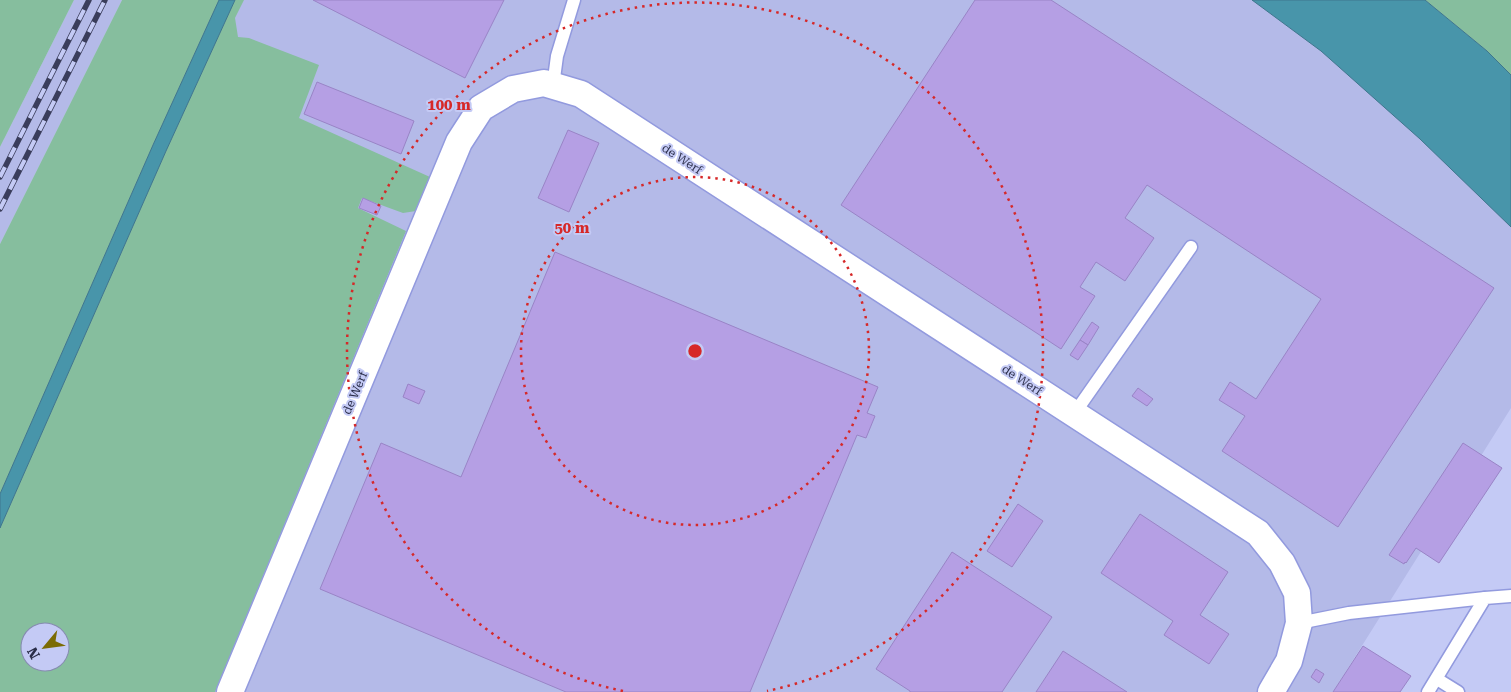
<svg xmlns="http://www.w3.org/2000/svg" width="1511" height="692" font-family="'Roboto Serif',serif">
	<rect width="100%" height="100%" fill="#c4caf5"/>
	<!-- built -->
	<g fill="#b4bae8" fill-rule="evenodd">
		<path d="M74,0H122L0,244V147Z"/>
		<path d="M196,0H1318L1511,163V408L1333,692H0V434ZM30,632H60V662H30Z"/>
	</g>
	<!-- green -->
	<g fill="#86be9e" fill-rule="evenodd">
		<path d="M0,0H74L0,147Z"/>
		<path d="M122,0H219L153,145L0,494V244Z"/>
		<path d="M235,0H244L235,18L238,37L249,38L319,65L299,118L430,177L416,211L403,213L362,198L358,208L406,231L215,692H0V528L166,151ZM30,632H60V662H30Z"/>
		<path d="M1425,0H1511V75L1487,51Z"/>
	</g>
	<!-- water -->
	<g fill="#4895aa" stroke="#3f768d">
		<path d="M219,0H235L166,151L0,528V494L153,145Z"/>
		<path d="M1252,0H1425L1487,51L1511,75V227L1420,139L1321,51Z"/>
	</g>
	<!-- building -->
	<g fill="#b59fe4" stroke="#9984c6">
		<path d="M313,0H504L465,78Z"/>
		<path d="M975,0H1051L1494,288L1338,527L1222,451L1245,416L1219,400L1230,382L1256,399L1321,299L1147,185L1125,218L1154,238L1125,281L1096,262L1080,287L1095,296L1061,349L841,205Z"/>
		<path d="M317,82L414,121L401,154L304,114Z"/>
		<path d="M568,130L599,143L569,212L538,198Z"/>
		<path d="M363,198L381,206L377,215L359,208Z"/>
		<path d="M555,252L878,387L867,413L875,416L866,438L857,435L750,692H566L320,589L381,443L461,477Z"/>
		<path d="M1092,322L1099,327L1088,345L1080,340Z"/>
		<path d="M1080,340L1088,345L1078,360L1070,355Z"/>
		<path d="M408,384L425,391L419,404L403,397Z"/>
		<path d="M1138,388L1153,399L1147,406L1132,396Z"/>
		<path d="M1463,443L1502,468L1439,563L1416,548L1406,563L1405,562L1404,564L1389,555Z"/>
		<path d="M1018,504L1043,521L1012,567L987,551Z"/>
		<path d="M1140,514L1228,572L1200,615L1229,634L1209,664L1164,635L1173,621L1101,573Z"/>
		<path d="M952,552L1052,617L1002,692H910V691L876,669Z"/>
		<path d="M1363,646L1411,676L1400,692H1333Z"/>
		<path d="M1063,651L1127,692H1036Z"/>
		<path d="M1316,669L1324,674L1319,683L1311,677Z"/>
	</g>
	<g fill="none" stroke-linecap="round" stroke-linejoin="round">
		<defs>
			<g id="lane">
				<path d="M553,86L557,56L574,0"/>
				<path d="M1074,414L1191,247"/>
				<path d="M1299,623L1349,613L1485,598"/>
				<path d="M1437,679L1458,692"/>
				<path d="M1428,692L1485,598L1511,596"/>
			</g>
			<path id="street" d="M230,692L459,142L481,108L513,89L544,83L581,94L1258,533L1282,563L1297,593L1299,623L1289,661L1271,692"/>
		</defs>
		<!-- lane casing -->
		<use href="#lane" stroke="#929ade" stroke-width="15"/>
		<!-- street casing -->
		<use href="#street" stroke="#929ade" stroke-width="29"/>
		<!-- lane -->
		<use href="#lane" stroke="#fff" stroke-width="12"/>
		<!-- street -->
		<use href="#street" stroke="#fff" stroke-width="26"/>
		<defs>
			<g id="rail">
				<path d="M0,177L89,0"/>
				<path d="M0,209L105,0"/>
			</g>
		</defs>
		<!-- rail casing -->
		<use href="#rail" stroke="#3a3d5b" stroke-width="5.5"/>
		<!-- rail -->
		<use href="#rail" stroke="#c4caf5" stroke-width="4" stroke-dasharray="11" stroke-linecap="butt"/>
	</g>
	<!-- distance rings -->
	<g fill="none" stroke="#d62828" stroke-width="2.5" stroke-dasharray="2.5 5">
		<circle cx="695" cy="351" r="174"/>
		<path d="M623 691A348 348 0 1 1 767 691"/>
	</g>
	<g text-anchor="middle" stroke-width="4" stroke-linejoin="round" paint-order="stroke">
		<!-- street labels -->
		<g font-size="12" fill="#2a2d49" stroke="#c4caf5">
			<text transform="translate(682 159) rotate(33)" y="4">de Werf</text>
			<text transform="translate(1022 380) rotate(33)" y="4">de Werf</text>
			<text transform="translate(355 393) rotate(-67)" y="4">de Werf</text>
		</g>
	</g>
	<circle cx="695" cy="351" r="8" fill="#d62828" stroke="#c4caf5" stroke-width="2.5"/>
	<g font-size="15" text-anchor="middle" font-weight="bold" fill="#d62828" stroke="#c4caf5" stroke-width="4" stroke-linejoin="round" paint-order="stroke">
		<text x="449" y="110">100 m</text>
		<text x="572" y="233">50 m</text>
	</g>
	<!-- north arrow -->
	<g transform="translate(45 647) rotate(241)"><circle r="24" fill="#c4caf5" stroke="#868bb0"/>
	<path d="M0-4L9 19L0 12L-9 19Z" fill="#7b6b04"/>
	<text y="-8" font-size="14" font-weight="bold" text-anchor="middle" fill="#2a2d49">N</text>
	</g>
</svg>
